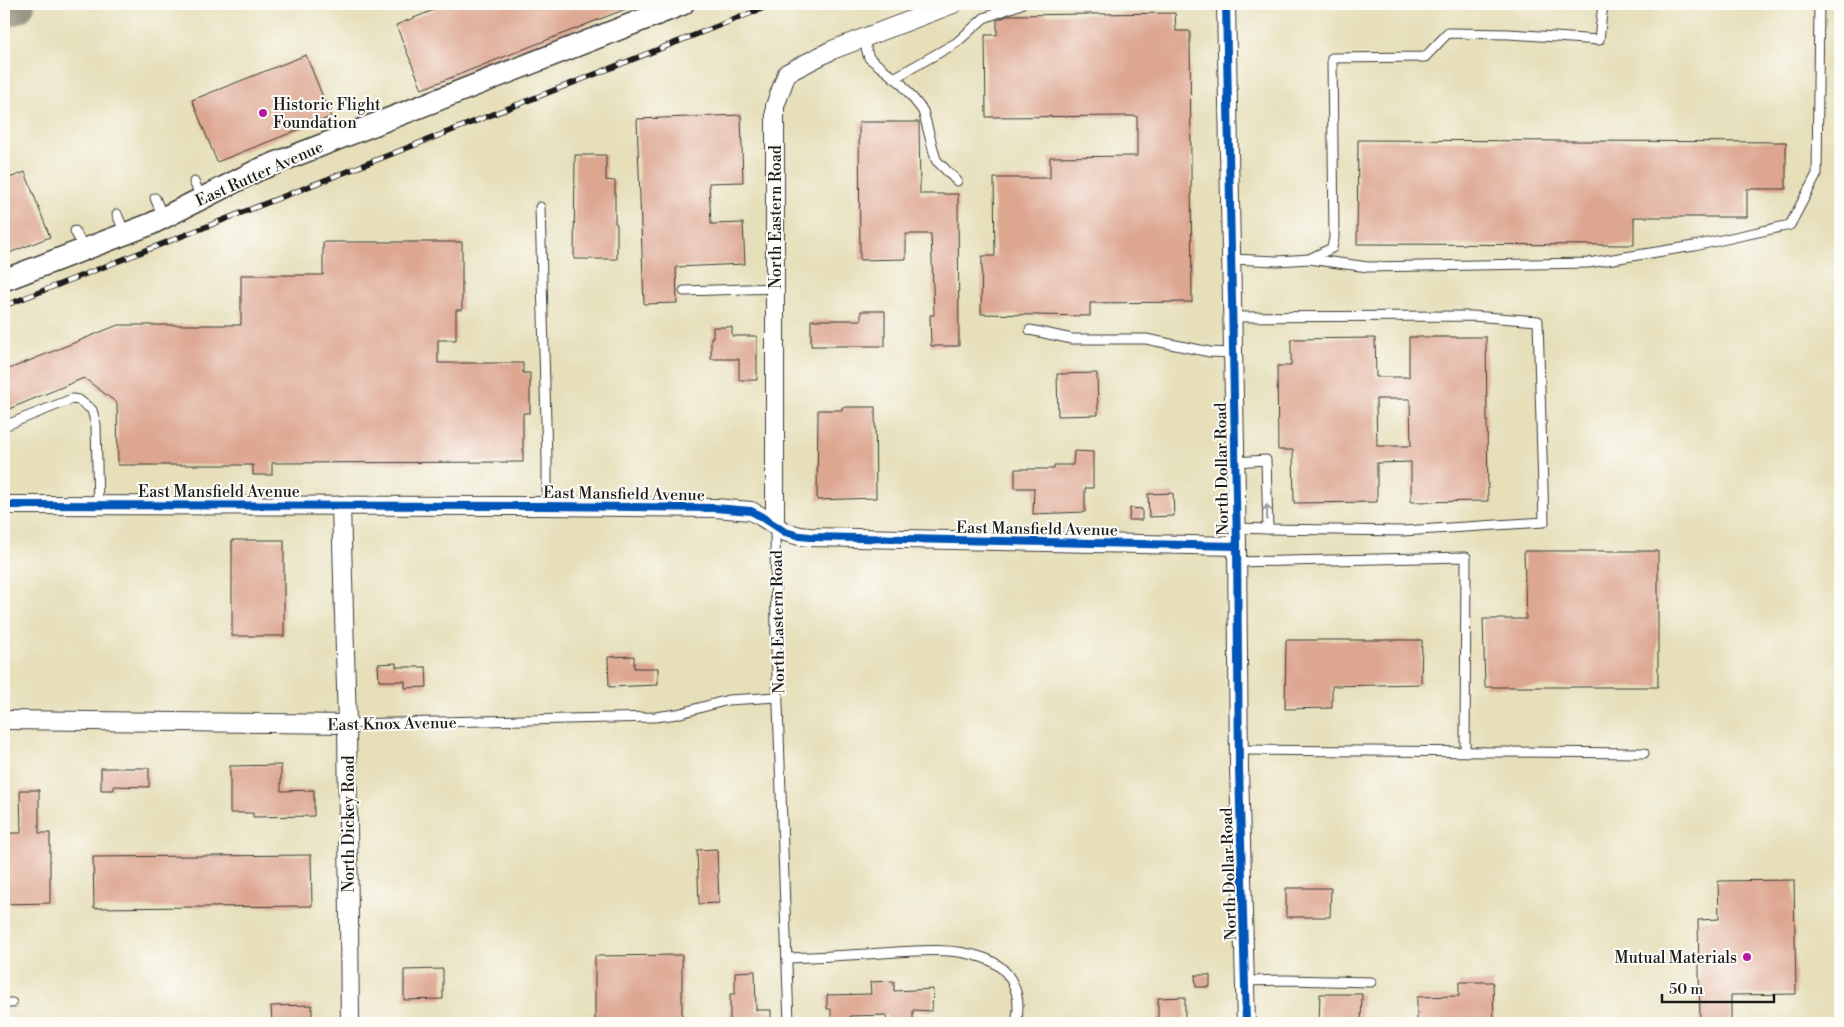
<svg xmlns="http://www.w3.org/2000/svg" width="1844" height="1027" font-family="'Libre Bodoni',serif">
	<rect width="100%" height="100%" fill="#fdfcf7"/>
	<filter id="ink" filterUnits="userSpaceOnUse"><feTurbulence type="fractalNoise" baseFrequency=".02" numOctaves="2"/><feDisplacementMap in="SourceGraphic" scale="10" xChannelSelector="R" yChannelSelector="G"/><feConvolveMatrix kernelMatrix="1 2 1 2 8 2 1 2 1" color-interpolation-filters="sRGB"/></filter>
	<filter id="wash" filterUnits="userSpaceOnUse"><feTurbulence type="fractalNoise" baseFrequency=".0096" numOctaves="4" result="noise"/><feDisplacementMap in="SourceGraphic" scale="20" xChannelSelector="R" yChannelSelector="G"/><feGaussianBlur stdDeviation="1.12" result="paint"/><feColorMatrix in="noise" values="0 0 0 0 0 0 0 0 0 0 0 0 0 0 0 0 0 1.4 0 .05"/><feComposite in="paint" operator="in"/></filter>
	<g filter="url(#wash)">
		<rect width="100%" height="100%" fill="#e6dfba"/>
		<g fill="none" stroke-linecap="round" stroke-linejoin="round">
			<!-- taxiway -->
			<path stroke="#817e6b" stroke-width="40" d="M4,8L15,4"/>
		</g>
		<g id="blocks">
			<!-- building -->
			<g fill="#dda690" fill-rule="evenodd">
				<path d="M449,4H636V5L422,89L396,25Z"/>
				<path d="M1175,13L1176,31H1190L1192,302L1090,303V316L981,314L982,256H995L994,178H1050V157L1137,156V116L986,117L985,35H997V20L1010,15Z"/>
				<path d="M306,55L331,117L217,162L192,100Z"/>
				<path d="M741,115L743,182L709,183L711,224L743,223L745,264L676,267L677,303L644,304L637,119Z"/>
				<path d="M859,122H919L920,194H958L959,346H931L930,315H934L931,234H906V259L860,260Z"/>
				<path d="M1358,140L1786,142V189H1747V217H1634V245L1357,244Z"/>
				<path d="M575,155H606V180L615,181V223L617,224V259H574Z"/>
				<path d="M25,172L50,237L4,255V180Z"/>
				<path d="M323,242H462V310H456V340H438V363H523V373H530V413H523V462L272,463V475H253V465H118L117,403L84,378L4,411V371L118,325H241V275H323Z"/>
				<path d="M861,311H885V346H811V320H861Z"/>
				<path d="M713,327H732V336H757V380H739V359H711V337H713Z"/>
				<path d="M1409,337H1486L1488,501L1411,502V462L1377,463V502L1294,503L1293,450H1278L1277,366H1291V339L1375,338L1376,377H1409ZM1376,399H1410L1411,446H1377Z"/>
				<path d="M1097,373L1098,415L1058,416L1057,374Z"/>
				<path d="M842,407H875L876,498L817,500L818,410H842Z"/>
				<path d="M1074,451L1093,452V488H1085V512L1033,514L1034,488H1015V469H1054V465H1073Z"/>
				<path d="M1173,493L1174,516L1149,517L1148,494Z"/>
				<path d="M1130,508L1142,509V520H1129Z"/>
				<rect x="232" y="540" width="52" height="96"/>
				<path d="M1524,551H1658V687H1485L1483,619H1526Z"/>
				<path d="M1286,640H1422L1421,684L1332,686V708L1285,709Z"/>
				<path d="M634,656V668H658V685L609,687L608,657Z"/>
				<path d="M396,663V667H426L427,687L405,688V681H379L378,664Z"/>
				<path d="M281,765V791L314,790V816L253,817V813H230V766Z"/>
				<path d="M101,768H149V787L114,786V790H101Z"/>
				<path d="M20,790H39V833H50V903L4,904V833H21Z"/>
				<path d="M717,849L719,903L699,904L697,850Z"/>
				<path d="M311,855L312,906L94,908L93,857Z"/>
				<path d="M1794,880L1796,994L1731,995V1023H1700L1698,920L1719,919L1718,881Z"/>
				<path d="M1286,888H1331L1330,917H1286Z"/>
				<path d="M682,955V1023H595V956Z"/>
				<path d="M443,969V999L404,1000V970Z"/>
				<path d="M755,971L756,1010H771V1023H730V994H735V972Z"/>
				<path d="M1195,975H1210V987H1196Z"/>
				<path d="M894,981V991L933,989L932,1011L913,1010V1023H887L886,1015L850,1016V1023H831V1009H827V995L871,994L870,982Z"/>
				<path d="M1459,982H1493L1494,1023H1417V997L1459,996Z"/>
				<path d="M1320,994H1362L1361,1023H1319Z"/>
				<path d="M1185,997V1021L1158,1022V998Z"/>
				<path d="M312,1005V1023H272L271,1006Z"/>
			</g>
		</g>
	</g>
	<g filter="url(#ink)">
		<use href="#blocks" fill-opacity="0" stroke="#3a3934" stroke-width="1"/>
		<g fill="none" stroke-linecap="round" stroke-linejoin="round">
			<defs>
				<g id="service">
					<path d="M863,38L869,58L901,83L923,111L936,160L957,181"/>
					<path d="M894,78L956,43L984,18L1021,4"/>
					<path d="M194,182L202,198"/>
					<path d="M155,198L163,217"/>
					<path d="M540,207L547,459V506"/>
					<path d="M117,214L125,234"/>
					<path d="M75,231L84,249"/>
					<path d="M1230,259L1278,261L1309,259L1332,248L1334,238L1332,58L1425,57L1448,33L1509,34L1599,40L1603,4"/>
					<path d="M1309,259L1368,267L1588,263L1694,246L1790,225L1817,174L1819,4"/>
					<path d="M684,291L776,288"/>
					<path d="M1231,317L1472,316L1538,321L1544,522L1403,531L1268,529"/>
					<path d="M1030,330L1072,339H1146L1210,352L1232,353"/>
					<path d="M4,426L72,399L79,400L92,410L96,425L98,505"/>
					<path d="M1235,462L1266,460L1268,529L1237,528"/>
					<path d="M775,526L776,648L789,1023"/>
					<path d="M1237,562L1466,557L1465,751"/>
					<path d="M347,724L655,717L677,714L728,700L778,697"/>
					<path d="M1238,750L1644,753"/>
					<path d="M787,958C819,957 851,955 882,953C914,951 950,947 981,957C1011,966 1023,994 1016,1023"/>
					<path d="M1246,981L1286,980L1371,982"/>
					<path d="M4,1003H12"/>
				</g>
				<g id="minor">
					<path d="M1226,4L1237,546L1239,768L1246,1023"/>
					<path d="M4,505L547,506L715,508L751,511L762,517L785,532L800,536L810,537L1237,546"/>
					<path d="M341,505L347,724L350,1023"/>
					<path d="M775,526V106L787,73L832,50L953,4"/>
					<path d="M4,720L347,724"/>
				</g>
				<path id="tertiary" d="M4,280L151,224L258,170L683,4"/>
			</defs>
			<!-- service casing -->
			<use href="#service" stroke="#3a3934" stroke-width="11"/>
			<!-- minor casing -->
			<use href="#minor" stroke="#3a3934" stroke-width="20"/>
			<!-- tertiary casing -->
			<use href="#tertiary" stroke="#3a3934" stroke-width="24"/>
			<!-- service -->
			<use href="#service" stroke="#fff" stroke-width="9"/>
			<!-- minor -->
			<use href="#minor" stroke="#fff" stroke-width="18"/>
			<!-- tertiary -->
			<use href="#tertiary" stroke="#fff" stroke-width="21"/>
			<defs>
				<path id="rail" d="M4,306L774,4"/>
			</defs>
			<!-- rail casing -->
			<use href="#rail" stroke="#1c1c1c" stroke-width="5.5"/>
			<!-- rail -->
			<use href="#rail" stroke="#fdfcf7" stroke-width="4" stroke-dasharray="11" stroke-linecap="butt"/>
			<defs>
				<g id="cycleway">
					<path d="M1226,4L1237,546L1239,768L1246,1023"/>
					<path d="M4,505L547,506L715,508L751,511L762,517L785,532L800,536L810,537L1237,546"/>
				</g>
			</defs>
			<!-- cycleway casing -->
			<use href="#cycleway" stroke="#fdfcf7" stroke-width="11"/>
			<!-- cycleway -->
			<use href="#cycleway" stroke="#0057b8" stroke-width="8"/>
		</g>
		<!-- one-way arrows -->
		<defs><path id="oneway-shaft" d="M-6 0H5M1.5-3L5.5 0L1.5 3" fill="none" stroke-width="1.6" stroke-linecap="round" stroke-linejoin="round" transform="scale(1.25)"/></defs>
		<use stroke="#999" href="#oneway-shaft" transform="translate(1267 512) rotate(-91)"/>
	</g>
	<!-- markers -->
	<g fill="#b5179e" stroke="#fdfcf7" stroke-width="2">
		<circle cx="263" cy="113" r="5"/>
		<circle cx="1747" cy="957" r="5"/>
	</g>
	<g text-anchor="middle" stroke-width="4" stroke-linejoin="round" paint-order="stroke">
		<!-- poi labels -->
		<g font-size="16" fill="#1c1c1c" stroke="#fdfcf7" text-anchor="start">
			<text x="273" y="110">Historic Flight<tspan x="273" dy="18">Foundation</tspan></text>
			<text x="1737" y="963" text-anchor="end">Mutual Materials</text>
		</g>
		<!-- street labels -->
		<g font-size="16" fill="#1c1c1c" stroke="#fdfcf7">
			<text transform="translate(259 173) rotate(-24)" y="6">East Rutter Avenue</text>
			<text transform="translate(775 217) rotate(-90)" y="6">North Eastern Road</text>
			<text transform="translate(1221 469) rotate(-91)" y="6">North Dollar Road</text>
			<text x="219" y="497">East Mansfield Avenue</text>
			<text transform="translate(624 493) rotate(1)" y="6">East Mansfield Avenue</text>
			<text transform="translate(1037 528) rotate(1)" y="6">East Mansfield Avenue</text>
			<text transform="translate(777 622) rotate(-91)" y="6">North Eastern Road</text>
			<text transform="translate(392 723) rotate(-1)" y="6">East Knox Avenue</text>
			<text transform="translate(348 824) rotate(-90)" y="6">North Dickey Road</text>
			<text transform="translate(1228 874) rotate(-92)" y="6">North Dollar Road</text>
		</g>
	</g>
	<!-- margin -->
	<rect width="1844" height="1027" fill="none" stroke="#fdfcf7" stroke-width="20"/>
	<!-- scale -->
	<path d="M1662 994v8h112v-8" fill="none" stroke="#1c1c1c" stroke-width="2.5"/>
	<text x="1669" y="994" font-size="15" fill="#1c1c1c" stroke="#fdfcf7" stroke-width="4" paint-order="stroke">50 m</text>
</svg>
